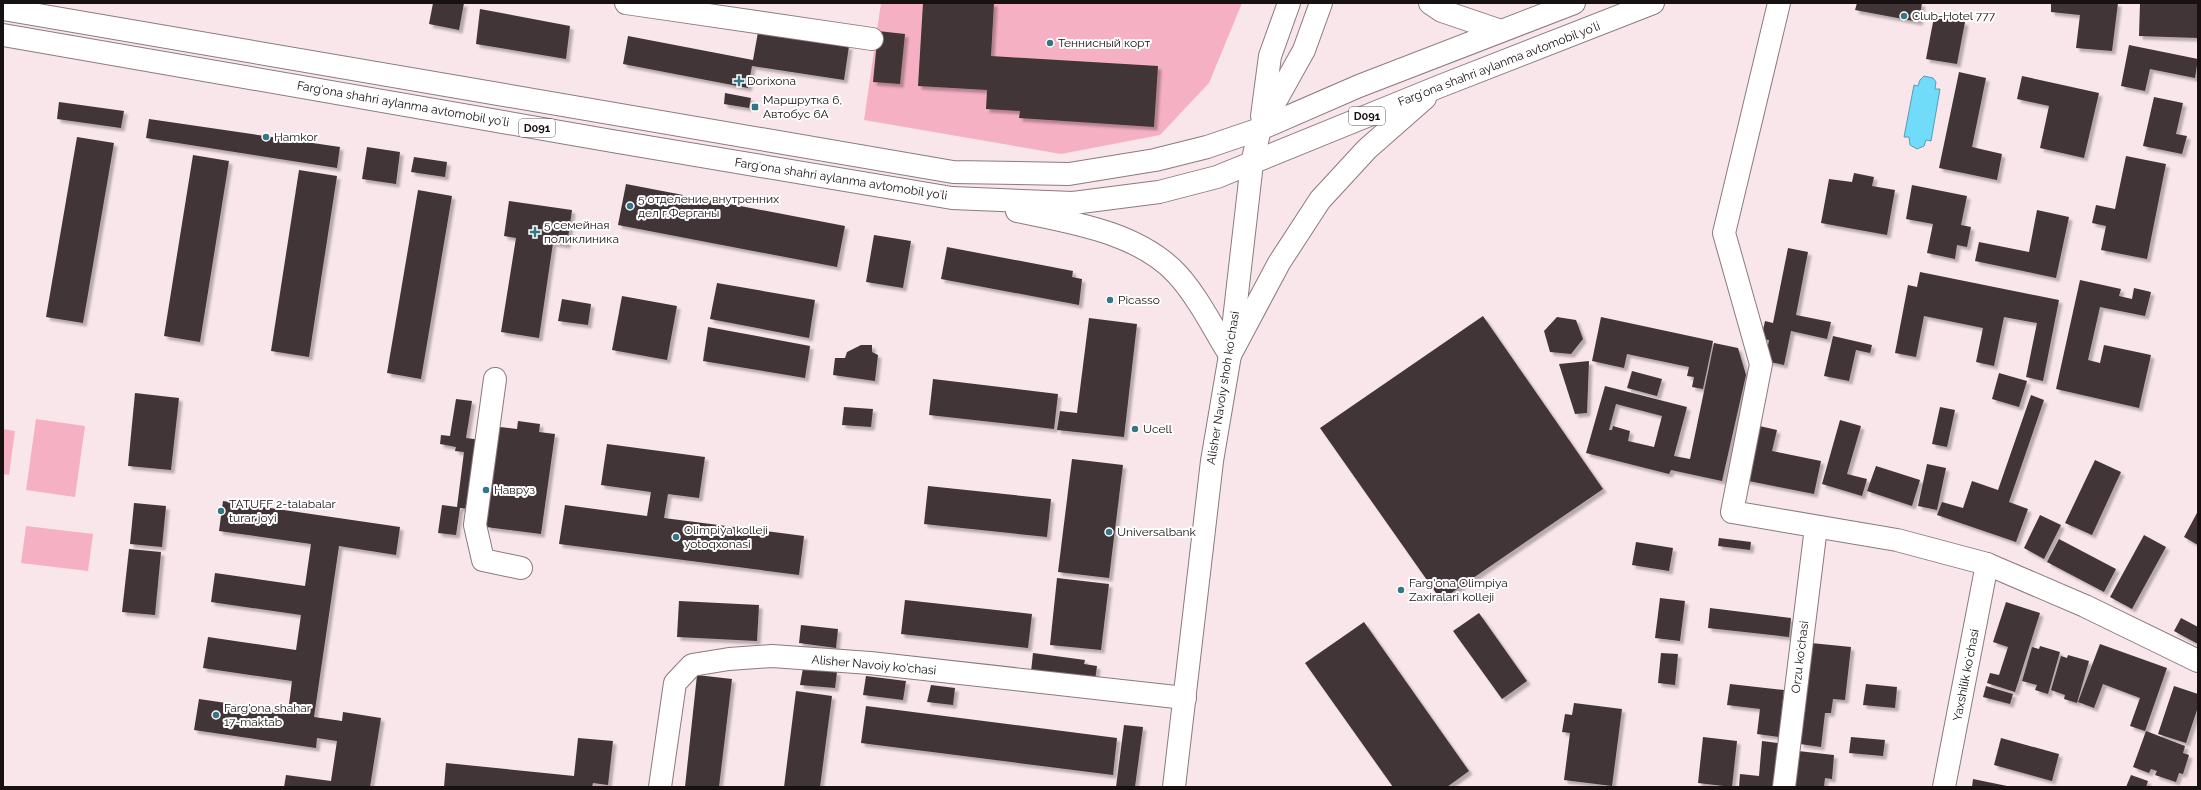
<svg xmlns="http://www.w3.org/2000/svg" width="2201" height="790" font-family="Raleway,sans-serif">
	<defs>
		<filter id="shadow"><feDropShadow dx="3.5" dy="3.5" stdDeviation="1" flood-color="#0004"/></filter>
	</defs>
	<rect width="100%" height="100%" fill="#f9e6ea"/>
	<!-- green -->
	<g fill="#f5b1c3">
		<path d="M881,3H1242L1209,83L1160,135L1061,154L864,120Z"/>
		<path d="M36,419L85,426L75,497L26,490Z"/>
		<path d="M3,429L15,431L9,475L3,474Z"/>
		<path d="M26,526L93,534L88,571L21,563Z"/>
	</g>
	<!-- water -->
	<path fill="#71dbfa" stroke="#569eb4" d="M1924,76L1933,78L1936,82L1935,89H1940L1931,141L1926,140L1924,146L1917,149L1910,145L1909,137H1904L1914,85L1918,86L1920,80Z"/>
	<!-- building -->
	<g fill="#433438" fill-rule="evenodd" filter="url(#shadow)">
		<path d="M433,3H464L459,30L429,24Z"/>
		<path d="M923,3H994L991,56L1158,66L1154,127L1019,118L1020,111L986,109L987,90L918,86Z"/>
		<path d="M1857,3H1922L1919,22L1855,10Z"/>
		<path d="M2051,3H2118L2112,51L2076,48L2080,15L2051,12Z"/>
		<path d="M2140,3L2198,4V38L2139,36Z"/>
		<path d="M480,9L570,26L566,59L476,44Z"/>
		<path d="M1934,17L1965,22L1957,64L1926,59Z"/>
		<path d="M878,31L905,34L900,84L873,82Z"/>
		<path d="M758,32L849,46L844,80L752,66L748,88L623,64L628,36L753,60Z"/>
		<path d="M2129,45L2198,59L2195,78L2150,69L2145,91L2121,86Z"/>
		<path d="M1959,72L1986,78L1972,147L2002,154L1997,180L1939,168Z"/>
		<path d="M2022,76L2099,93L2084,158L2040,148L2049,106L2017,99Z"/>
		<path d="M725,93L751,98L749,108L724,104Z"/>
		<path d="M2154,97L2183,103L2176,134L2187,136L2182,154L2143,146Z"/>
		<path d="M59,102L124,111L121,128L57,119Z"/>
		<path d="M149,119L340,147L337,168L146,138Z"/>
		<path d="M77,137L114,143L83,323L46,317Z"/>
		<path d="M367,147L400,152L396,184L362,179Z"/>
		<path d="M193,155L229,161L200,342L164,336Z"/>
		<path d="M2126,156L2166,164L2147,259L2101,250L2106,226L2092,223L2096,205L2115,209Z"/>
		<path d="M414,157L447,162L445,177L411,172Z"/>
		<path d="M299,170L337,176L309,357L271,351Z"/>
		<path d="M1854,173L1874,177L1872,186L1895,190L1887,235L1821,223L1829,179L1852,182Z"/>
		<path d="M626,184L845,226L837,267L618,225Z"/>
		<path d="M1912,185L1967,196L1961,225L1971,227L1967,247L1957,245L1955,259L1927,253L1933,224L1906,219Z"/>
		<path d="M418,190L452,196L421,379L387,373Z"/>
		<path d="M509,201L572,210L567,245L553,243L539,338L501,332L516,238L504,236Z"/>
		<path d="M2037,210L2069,217L2056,278L1975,261L1979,242L2029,252Z"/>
		<path d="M874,235L911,241L903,288L866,282Z"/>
		<path d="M947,247L1073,271L1072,277L1082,279L1079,305L941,279Z"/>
		<path d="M1788,248L1808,252L1796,315L1831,322L1827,339L1791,331L1784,365L1765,361L1769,340L1761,339L1765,321L1773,323Z"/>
		<path d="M1920,272L2059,300L2043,381L2026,377L2037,323L2004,317L1994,366L1976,362L1983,328L1924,316L1916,357L1895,353L1908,285L1917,287Z"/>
		<path d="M2080,280L2121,289L2119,296L2132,299L2134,288L2151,292L2145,316L2100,307L2088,360L2100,363L2104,345L2151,355L2139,408L2056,389Z"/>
		<path d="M717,283L815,300L809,338L710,319Z"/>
		<path d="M622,296L677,306L667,360L612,350Z"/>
		<path d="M562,299L591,304L588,325L558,321Z"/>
		<path d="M1483,316L1603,489L1441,600L1320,428Z"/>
		<path d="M1557,317L1576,320L1583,339L1571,354L1550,352L1544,331Z"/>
		<path d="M1601,317L1713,341L1703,389L1692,387L1694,377L1687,376L1689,367L1627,354L1624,368L1592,361Z"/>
		<path d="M1089,318L1137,324L1124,437L1057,430L1060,411L1077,413Z"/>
		<path d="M708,327L810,346L805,378L703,361Z"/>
		<path d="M1833,336L1872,345L1870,353L1856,350L1849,381L1824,376Z"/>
		<path d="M1714,343L1738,348L1746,375L1722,481L1671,470L1669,474L1586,453L1605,386L1687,407L1674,456L1690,459ZM1616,404L1662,416L1654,447L1628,441L1630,431L1613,426L1612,430H1609Z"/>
		<path d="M861,345H872V352L878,355L875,381L833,375L835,358H845L847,352Z"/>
		<path d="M1589,361L1587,413L1575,414L1559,364Z"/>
		<path d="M1632,371L1662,379L1657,396L1627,388Z"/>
		<path d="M1999,373L2027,381L2019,407L1992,399Z"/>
		<path d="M933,379L1058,394L1054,429L929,415Z"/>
		<path d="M135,393L179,398L171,470L128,466Z"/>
		<path d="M2031,395L2044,400L2009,502L2028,509L2016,542L1937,515L1942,502L1963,508L1972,481L1998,490Z"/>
		<path d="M456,399L472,401L466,438L481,440L472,509L460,508L456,535L438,533L442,505L457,507L464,452L455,451L456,447L440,444L441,435L450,436Z"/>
		<path d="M844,407L873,409L871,427L842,425Z"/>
		<path d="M1940,407L1955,410L1947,447L1932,444Z"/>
		<path d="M1840,420L1861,426L1847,474L1867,479L1862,496L1822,484Z"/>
		<path d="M518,421L540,424L539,432L555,434L541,534L486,527L500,427L517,429Z"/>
		<path d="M1755,425L1777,430L1772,451L1821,461L1814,494L1744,480Z"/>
		<path d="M607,444L705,457L699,498L668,494L664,518L804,536L799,575L559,544L565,505L647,516L651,492L601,485Z"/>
		<path d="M1072,459L1123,465L1109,578L1058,572Z"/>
		<path d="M2095,460L2121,472L2092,535L2065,523Z"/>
		<path d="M1927,464L1946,468L1937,510L1918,506Z"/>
		<path d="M1876,466L1920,480L1912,506L1867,491Z"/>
		<path d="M928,486L1051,499L1047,537L924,524Z"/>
		<path d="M223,501L400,527L396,555L339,546L314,717L342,721L343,712L381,718L370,787H284L286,775L331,781L337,741L317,738L316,748L194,730L199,699L288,712L292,681L203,668L208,637L296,650L301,615L211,602L215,573L305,586L311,544L219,531Z"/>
		<path d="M134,503L166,506L162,547L130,544Z"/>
		<path d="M2198,511V545L2184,537Z"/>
		<path d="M2040,515L2061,525L2044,559L2024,548Z"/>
		<path d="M2144,535L2166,547L2132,609L2110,597Z"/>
		<path d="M1719,538L1751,542L1750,550L1718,546Z"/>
		<path d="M2059,539L2116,569L2104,592L2047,562Z"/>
		<path d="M1636,542L1673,548L1669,571L1632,565Z"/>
		<path d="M129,549L161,552L155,615L122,612Z"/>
		<path d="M1057,578L1109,584L1101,650L1050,645Z"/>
		<path d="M1660,598L1685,601L1680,641L1655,638Z"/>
		<path d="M905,600L1032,614L1028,648L901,634Z"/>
		<path d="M679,601L759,605L757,641L677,637Z"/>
		<path d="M2006,602L2040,613L2015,692L1987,683L1990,673L1999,675L2008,647L1993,642Z"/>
		<path d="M1710,608L1791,618L1789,637L1708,628Z"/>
		<path d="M1479,613L1527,681L1502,699L1453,631Z"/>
		<path d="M2181,618L2198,627V644L2174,631Z"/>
		<path d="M1364,622L1469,771L1447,787H1393L1305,663Z"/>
		<path d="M801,625L838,629L836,648L799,643Z"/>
		<path d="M1811,643L1851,647L1845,700L1833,699L1831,713H1825L1821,747L1800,744Z"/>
		<path d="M2100,644L2167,668L2145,731L2130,726L2140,698L2103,684L2094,708L2078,702Z"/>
		<path d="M2040,646L2060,652L2048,694L2035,690L2037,685L2022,681L2032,647L2039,649Z"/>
		<path d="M1033,653L1085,660L1084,664L1097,666L1095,680L1031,672Z"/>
		<path d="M1661,653L1678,654L1675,685L1658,683Z"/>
		<path d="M2068,655L2089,661L2077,703L2064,699L2065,695L2051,690L2061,656L2067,658Z"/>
		<path d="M803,668L837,672L835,688L800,685Z"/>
		<path d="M697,675L732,679L719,787H685Z"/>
		<path d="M866,676L906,681L903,700L863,695Z"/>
		<path d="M1730,684L1784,690L1779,737L1757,734L1760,709L1727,705Z"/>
		<path d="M1866,684L1897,687L1895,708L1863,705Z"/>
		<path d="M931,685L955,688L953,705L927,702Z"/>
		<path d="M1986,686L2013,694L2010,704L1983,697Z"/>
		<path d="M2174,686L2198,694V707L2186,743L2158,734Z"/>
		<path d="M796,691L832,696L820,787H784Z"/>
		<path d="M1574,703L1622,709L1612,786L1564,780L1570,733L1562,732L1565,714L1572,715Z"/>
		<path d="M866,706L1117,738L1113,775L861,743Z"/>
		<path d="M1124,725L1143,727L1135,787H1116Z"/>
		<path d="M2146,731L2185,746L2183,753L2189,755L2183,774L2179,773L2176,782L2155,775L2157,771L2151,769L2149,773L2133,767Z"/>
		<path d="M1703,737L1737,741L1732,787L1698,783Z"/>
		<path d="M1851,737L1885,740L1883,756L1849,753Z"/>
		<path d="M578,738L613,741L608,785L593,783L592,787H444L446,763L574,776Z"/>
		<path d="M2001,738L2059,754L2052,781L1994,765Z"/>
		<path d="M1762,741L1778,743L1773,787H1739L1740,774L1759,776Z"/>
		<path d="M1798,751L1834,755L1832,779L1825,778L1824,787H1794Z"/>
		<path d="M2131,775L2148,781L2146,787H2126Z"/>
		<path d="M1973,779L2007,786V787H1972Z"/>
	</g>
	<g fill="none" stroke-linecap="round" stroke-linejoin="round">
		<defs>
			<g id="minor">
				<path d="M626,3L872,39"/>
				<path d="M1779,3L1724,233L1761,364L1732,512L1897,540L1987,564L2085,606L2198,661"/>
				<path d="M495,379L475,525L483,560L521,568"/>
				<path d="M660,787L675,683L692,665L729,659L772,656L870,663L1185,698"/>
				<path d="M1174,787L1212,461L1230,355L1252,163"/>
				<path d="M1784,787L1816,527"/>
				<path d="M1944,787L1987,564"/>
			</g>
			<g id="major">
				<path d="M1262,116L1270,56L1289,3"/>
				<path d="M1252,163L1260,129L1304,50L1321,3"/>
			</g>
			<g id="highway">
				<path d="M1430,3L1442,11L1501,31"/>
				<path d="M3,9L953,172L1069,174L1155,160L1207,147L1260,129L1359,86L1574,3"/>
				<path d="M3,35L612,141L952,198L1073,203L1159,192L1217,177L1438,87L1653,3"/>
				<path d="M1017,211C1070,222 1138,232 1177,274C1198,297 1213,328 1230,355"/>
				<path d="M1230,355L1279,263L1320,200L1367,149L1425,98"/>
			</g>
		</defs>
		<!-- minor casing -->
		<use href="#minor" stroke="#8b7a7e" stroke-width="24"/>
		<!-- major casing -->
		<use href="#major" stroke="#8b7a7e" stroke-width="24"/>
		<!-- highway casing -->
		<use href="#highway" stroke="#8b7a7e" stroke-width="24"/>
		<!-- minor -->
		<use href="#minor" stroke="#fff" stroke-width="22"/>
		<!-- major -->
		<use href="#major" stroke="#fff" stroke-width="22"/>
		<!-- highway -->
		<use href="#highway" stroke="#fff" stroke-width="22"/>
	</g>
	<!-- markers -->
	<g fill="#347588" stroke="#fff" stroke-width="1.5">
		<circle cx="1904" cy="16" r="4"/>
		<circle cx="1050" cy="43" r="4"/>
		<path d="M737 75h4v4h4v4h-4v4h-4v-4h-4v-4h4z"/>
		<rect x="751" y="103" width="8" height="8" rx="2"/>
		<circle cx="266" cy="137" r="4"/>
		<circle cx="630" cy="206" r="4"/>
		<path d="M533 226h4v4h4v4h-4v4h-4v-4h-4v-4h4z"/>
		<circle cx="1110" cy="300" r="4"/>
		<circle cx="1135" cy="429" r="4"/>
		<circle cx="486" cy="490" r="4"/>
		<circle cx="221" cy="511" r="4"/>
		<circle cx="1109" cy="532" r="4"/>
		<circle cx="676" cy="537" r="4"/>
		<circle cx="1401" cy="590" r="4"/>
		<circle cx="216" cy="715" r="4"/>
	</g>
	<g text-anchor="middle" stroke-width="4" stroke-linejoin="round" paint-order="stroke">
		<!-- shield labels -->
		<g fill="#fff" stroke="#5d5859" stroke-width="1">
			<rect x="1349" y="107" width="36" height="18" rx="3"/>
			<rect x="519" y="119" width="36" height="18" rx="3"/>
		</g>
		<g font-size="11" font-weight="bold" fill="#171112">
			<text x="1367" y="120">D091</text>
			<text x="537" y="132">D091</text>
		</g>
		<!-- poi labels -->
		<g font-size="12" fill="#171112" stroke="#fff" text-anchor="start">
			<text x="1912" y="20">Club-Hotel 777</text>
			<text x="1058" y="47">Теннисный корт</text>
			<text x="747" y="85">Dorixona</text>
			<text x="763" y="104">Маршрутка 6,<tspan x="763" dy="14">Автобус 6А</tspan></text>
			<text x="274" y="141">Hamkor</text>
			<text x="638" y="203">5 отделение внутренних<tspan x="638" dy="14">дел г.Ферганы</tspan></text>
			<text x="544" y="229">5 семейная<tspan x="544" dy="14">поликлиника</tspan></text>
			<text x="1118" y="304">Picasso</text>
			<text x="1143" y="433">Ucell</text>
			<text x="494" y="494">Навруз</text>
			<text x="229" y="508">TATUFF 2-talabalar<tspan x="229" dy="14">turar joyi</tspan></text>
			<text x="684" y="534">Olimpiya kolleji<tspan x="684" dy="14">yotoqxonasi</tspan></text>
			<text x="1117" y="536">Universalbank</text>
			<text x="1409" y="587">Farg'ona Olimpiya<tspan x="1409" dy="14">Zaxiralari kolleji</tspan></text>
			<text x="224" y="712">Farg'ona shahar<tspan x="224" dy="14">17-maktab</tspan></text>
		</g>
		<!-- street labels -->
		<g font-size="12" fill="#171112" stroke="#fff">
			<text transform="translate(1499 64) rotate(-21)" y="4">Fargʻona shahri aylanma avtomobil yoʻli</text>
			<text transform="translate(403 104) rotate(10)" y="4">Fargʻona shahri aylanma avtomobil yoʻli</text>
			<text transform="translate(841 179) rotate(9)" y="4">Fargʻona shahri aylanma avtomobil yoʻli</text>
			<text transform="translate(1223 388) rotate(-81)" y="4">Alisher Navoiy shoh koʻchasi</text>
			<text transform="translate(1800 657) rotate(-83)" y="4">Orzu koʻchasi</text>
			<text transform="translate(874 665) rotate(5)" y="4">Alisher Navoiy ko'chasi</text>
			<text transform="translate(1966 675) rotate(-79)" y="4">Yaxshilik koʻchasi</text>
		</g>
	</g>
	<!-- border -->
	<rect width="2201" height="790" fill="none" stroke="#171112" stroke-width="8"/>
</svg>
